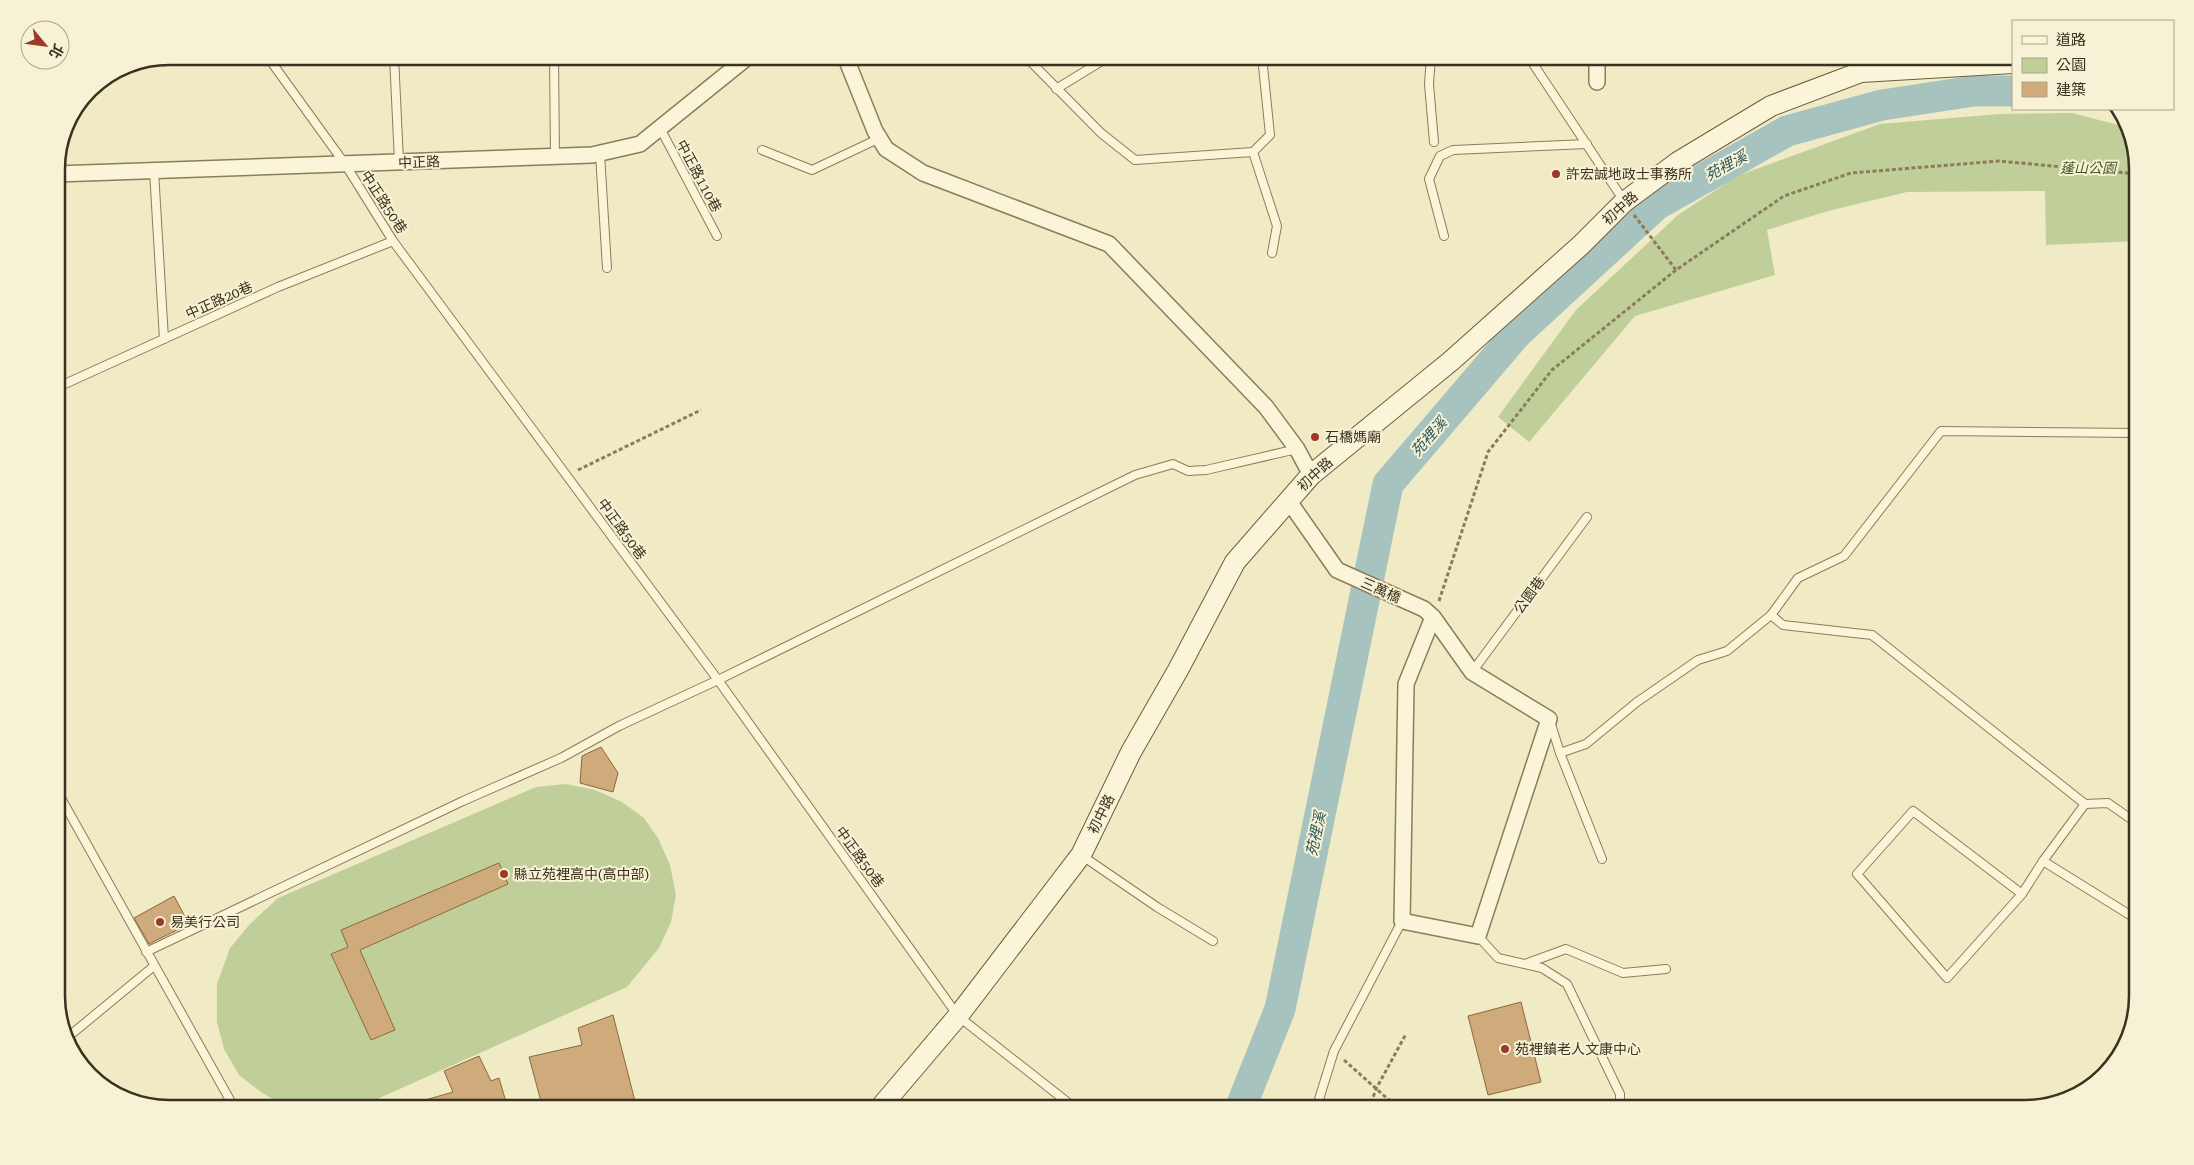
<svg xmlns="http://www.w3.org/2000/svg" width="2194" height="1165" font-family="'Roboto Serif','Noto Sans TC',serif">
	<rect width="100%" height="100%" fill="#f0eac5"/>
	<!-- green -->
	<g fill="#c0cf99">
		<path d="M2072,113L2126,127L2138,161V241L2046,245L2045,191L1907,192L1828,211L1767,230L1775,275L1635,316L1529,442L1498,417L1576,310L1678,215L1737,176L1880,124L1999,114Z"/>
		<path d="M566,784L595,790L622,802L644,818L658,838L670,865L676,895L671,922L659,948L627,987L355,1109H289L261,1092L239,1075L224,1049L217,1022V984L230,948L250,924L278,898L536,787Z"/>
	</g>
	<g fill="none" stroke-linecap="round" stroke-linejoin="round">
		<!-- river -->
		<path stroke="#a7c3bf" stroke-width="31" d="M1240,1109L1280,1009L1388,484L1517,333L1656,205L1787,131L1882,105L1974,91H2013"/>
	</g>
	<!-- building -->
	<g fill="#cfaa7a" stroke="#8c693f">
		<path d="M601,747L618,773L613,792L580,783L582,756Z"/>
		<path d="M499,863L508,884L360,950L395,1030L371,1040L331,954L348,947L341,930Z"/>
		<path d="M174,896L189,924L149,944L134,918Z"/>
		<path d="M1521,1002L1541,1082L1488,1095L1468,1016Z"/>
		<path d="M613,1015L637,1109H543L529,1057L582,1045L578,1028Z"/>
		<path d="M479,1056L491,1081L499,1078L508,1109H409L408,1105L453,1092L444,1071Z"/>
	</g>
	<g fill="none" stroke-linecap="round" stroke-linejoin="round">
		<defs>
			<g id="lane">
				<path d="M267,56L345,164L393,241L718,680L958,1016L1076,1109"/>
				<path d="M394,56L399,162"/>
				<path d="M554,56L555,157"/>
				<path d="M1025,56L1101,133L1135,160L1253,152L1270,135L1262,56"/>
				<path d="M1431,56L1429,84L1434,142"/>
				<path d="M1528,56L1624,201"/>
				<path d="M1056,89L1110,56"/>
				<path d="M660,128L717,236"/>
				<path d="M762,150L812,170L880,138"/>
				<path d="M1253,152L1277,226L1272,253"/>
				<path d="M600,154L607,268"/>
				<path d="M154,171L164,339"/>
				<path d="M1444,236L1429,179L1440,156L1453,150L1587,144"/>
				<path d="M56,388L278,287L393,241"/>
				<path d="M1771,615L1783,625L1872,635L2085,804L2108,803L2138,824"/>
				<path d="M1472,672L1587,517"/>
				<path d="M1550,721L1560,753L1586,744L1637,702L1698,660L1727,651L1771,615L1798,578L1844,556L1941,431L2138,433"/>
				<path d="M1560,753L1602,859"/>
				<path d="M57,791L235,1109"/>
				<path d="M1081,855L1157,907L1213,941"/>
				<path d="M2043,861L2085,804"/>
				<path d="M2022,894L1913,811L1857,874L1947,978L2022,894L2043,861L2138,920"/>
				<path d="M1478,936L1498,958L1542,968L1567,984L1620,1094V1109"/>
				<path d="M146,952L463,801L561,758L619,726L718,680L1135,475L1173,464L1188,471L1206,470L1297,449"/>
				<path d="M1525,964L1566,949L1623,973L1666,969"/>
				<path d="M68,1037L154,966"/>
				<path d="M1316,1109L1334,1051L1402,921"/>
			</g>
			<g id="street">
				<path d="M845,56L875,131L886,149L923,173L1109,244L1266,407L1297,449L1311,475"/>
				<path d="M1597,82V56"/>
				<path d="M56,174L592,155L640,144L749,56"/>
				<path d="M1288,500L1337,570L1424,609L1433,617L1472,672L1549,719L1478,936L1402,921L1406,684L1433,617"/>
			</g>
			<path id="secondary" d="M879,1109L958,1016L1081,855L1131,752L1178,670L1235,562L1311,475L1451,361L1581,245L1624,202L1678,162L1771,106L1861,72L2013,63"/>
		</defs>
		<!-- lane casing -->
		<use href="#lane" stroke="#8c7c5a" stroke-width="10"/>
		<!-- street casing -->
		<use href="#street" stroke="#8c7c5a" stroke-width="18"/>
		<!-- secondary casing -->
		<use href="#secondary" stroke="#6e5d3d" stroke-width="22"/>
		<!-- path -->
		<g stroke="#8c7c5a" stroke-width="3" stroke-dasharray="4 2.5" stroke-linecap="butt">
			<path d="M1634,215L1676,270"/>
			<path d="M578,470L701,410"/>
			<path d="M1439,601L1488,452L1552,370L1676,270L1784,196L1851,173L1999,161L2138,174"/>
			<path d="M1344,1060L1399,1109"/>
			<path d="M1369,1109L1376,1089L1406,1034"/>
		</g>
		<!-- lane -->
		<use href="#lane" stroke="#faf5d9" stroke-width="8"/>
		<!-- street -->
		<use href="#street" stroke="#faf5d9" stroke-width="15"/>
		<!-- secondary -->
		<use href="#secondary" stroke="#faf5d9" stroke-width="20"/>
	</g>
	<!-- markers -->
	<g fill="#9d3928" stroke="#f7f2d5" stroke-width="2">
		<circle cx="1556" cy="174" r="5"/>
		<circle cx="1315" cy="437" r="5"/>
		<circle cx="504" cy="874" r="5"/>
		<circle cx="160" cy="922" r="5"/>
		<circle cx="1505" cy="1049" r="5"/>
	</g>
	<g text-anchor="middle" stroke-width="4" stroke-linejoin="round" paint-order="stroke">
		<!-- street labels -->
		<g font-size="14" fill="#3b311f" stroke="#f7f2d5">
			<text transform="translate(419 162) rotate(-2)" y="5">中正路</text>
			<text transform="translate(699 176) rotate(62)" y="5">中正路110巷</text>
			<text transform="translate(384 202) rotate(57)" y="5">中正路50巷</text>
			<text transform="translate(1620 208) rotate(-42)" y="5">初中路</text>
			<text transform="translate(219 300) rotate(-24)" y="5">中正路20巷</text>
			<text transform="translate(1315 474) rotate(-43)" y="5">初中路</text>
			<text transform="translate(622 529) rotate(54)" y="5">中正路50巷</text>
			<text transform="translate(1381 590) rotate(24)" y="5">三萬橋</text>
			<text transform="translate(1529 595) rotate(-54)" y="5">公園巷</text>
			<text transform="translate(1101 814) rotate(-64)" y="5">初中路</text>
			<text transform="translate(860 857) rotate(54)" y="5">中正路50巷</text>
		</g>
		<!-- park labels -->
		<g font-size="14" font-style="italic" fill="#445925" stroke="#f7f2d5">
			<text x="2088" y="173">蓬山公園</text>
		</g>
		<!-- poi labels -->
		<g font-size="14" fill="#3b311f" stroke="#f7f2d5" text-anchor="start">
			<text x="1566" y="179">許宏誠地政士事務所</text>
			<text x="1325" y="442">石橋媽廟</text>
			<text x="514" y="879">縣立苑裡高中(高中部)</text>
			<text x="170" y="927">易美行公司</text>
			<text x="1515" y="1054">苑裡鎮老人文康中心</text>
		</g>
		<!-- water labels -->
		<g font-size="15" font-style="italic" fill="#2e585c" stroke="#f7f2d5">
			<text transform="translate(1726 166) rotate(-29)" y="5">苑裡溪</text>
			<text transform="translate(1429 437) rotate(-49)" y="5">苑裡溪</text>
			<text transform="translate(1316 834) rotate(-78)" y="5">苑裡溪</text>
		</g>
	</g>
	<!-- crop -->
	<path d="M0 0H2194V1165H0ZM169 65H2025A104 104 0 0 1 2129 169V996A104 104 0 0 1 2025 1100H169A104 104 0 0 1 65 996V169A104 104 0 0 1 169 65Z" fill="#f7f2d5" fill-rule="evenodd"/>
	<path fill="none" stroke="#3b311f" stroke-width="2.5" d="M169 65H2025A104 104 0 0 1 2129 169V996A104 104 0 0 1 2025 1100H169A104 104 0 0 1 65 996V169A104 104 0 0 1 169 65Z"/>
	<!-- legend -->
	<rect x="2012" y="20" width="162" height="90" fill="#f7f2d5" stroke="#aca58c"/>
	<rect x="2022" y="36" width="25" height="8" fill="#faf5d9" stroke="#aca58c"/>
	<text x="2056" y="45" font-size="15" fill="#3b311f">道路</text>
	<rect x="2022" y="58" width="25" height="15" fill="#c0cf99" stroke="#aca58c"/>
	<text x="2056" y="70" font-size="15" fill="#3b311f">公園</text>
	<rect x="2022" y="82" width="25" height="15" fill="#cfaa7a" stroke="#aca58c"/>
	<text x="2056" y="95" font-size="15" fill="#3b311f">建築</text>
	<!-- north arrow -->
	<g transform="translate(45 45) rotate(119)"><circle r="24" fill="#f7f2d5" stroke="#aca58c"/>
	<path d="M0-4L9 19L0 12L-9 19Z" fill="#9d3928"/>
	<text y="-8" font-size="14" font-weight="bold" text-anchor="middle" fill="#3b311f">北</text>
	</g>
</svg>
